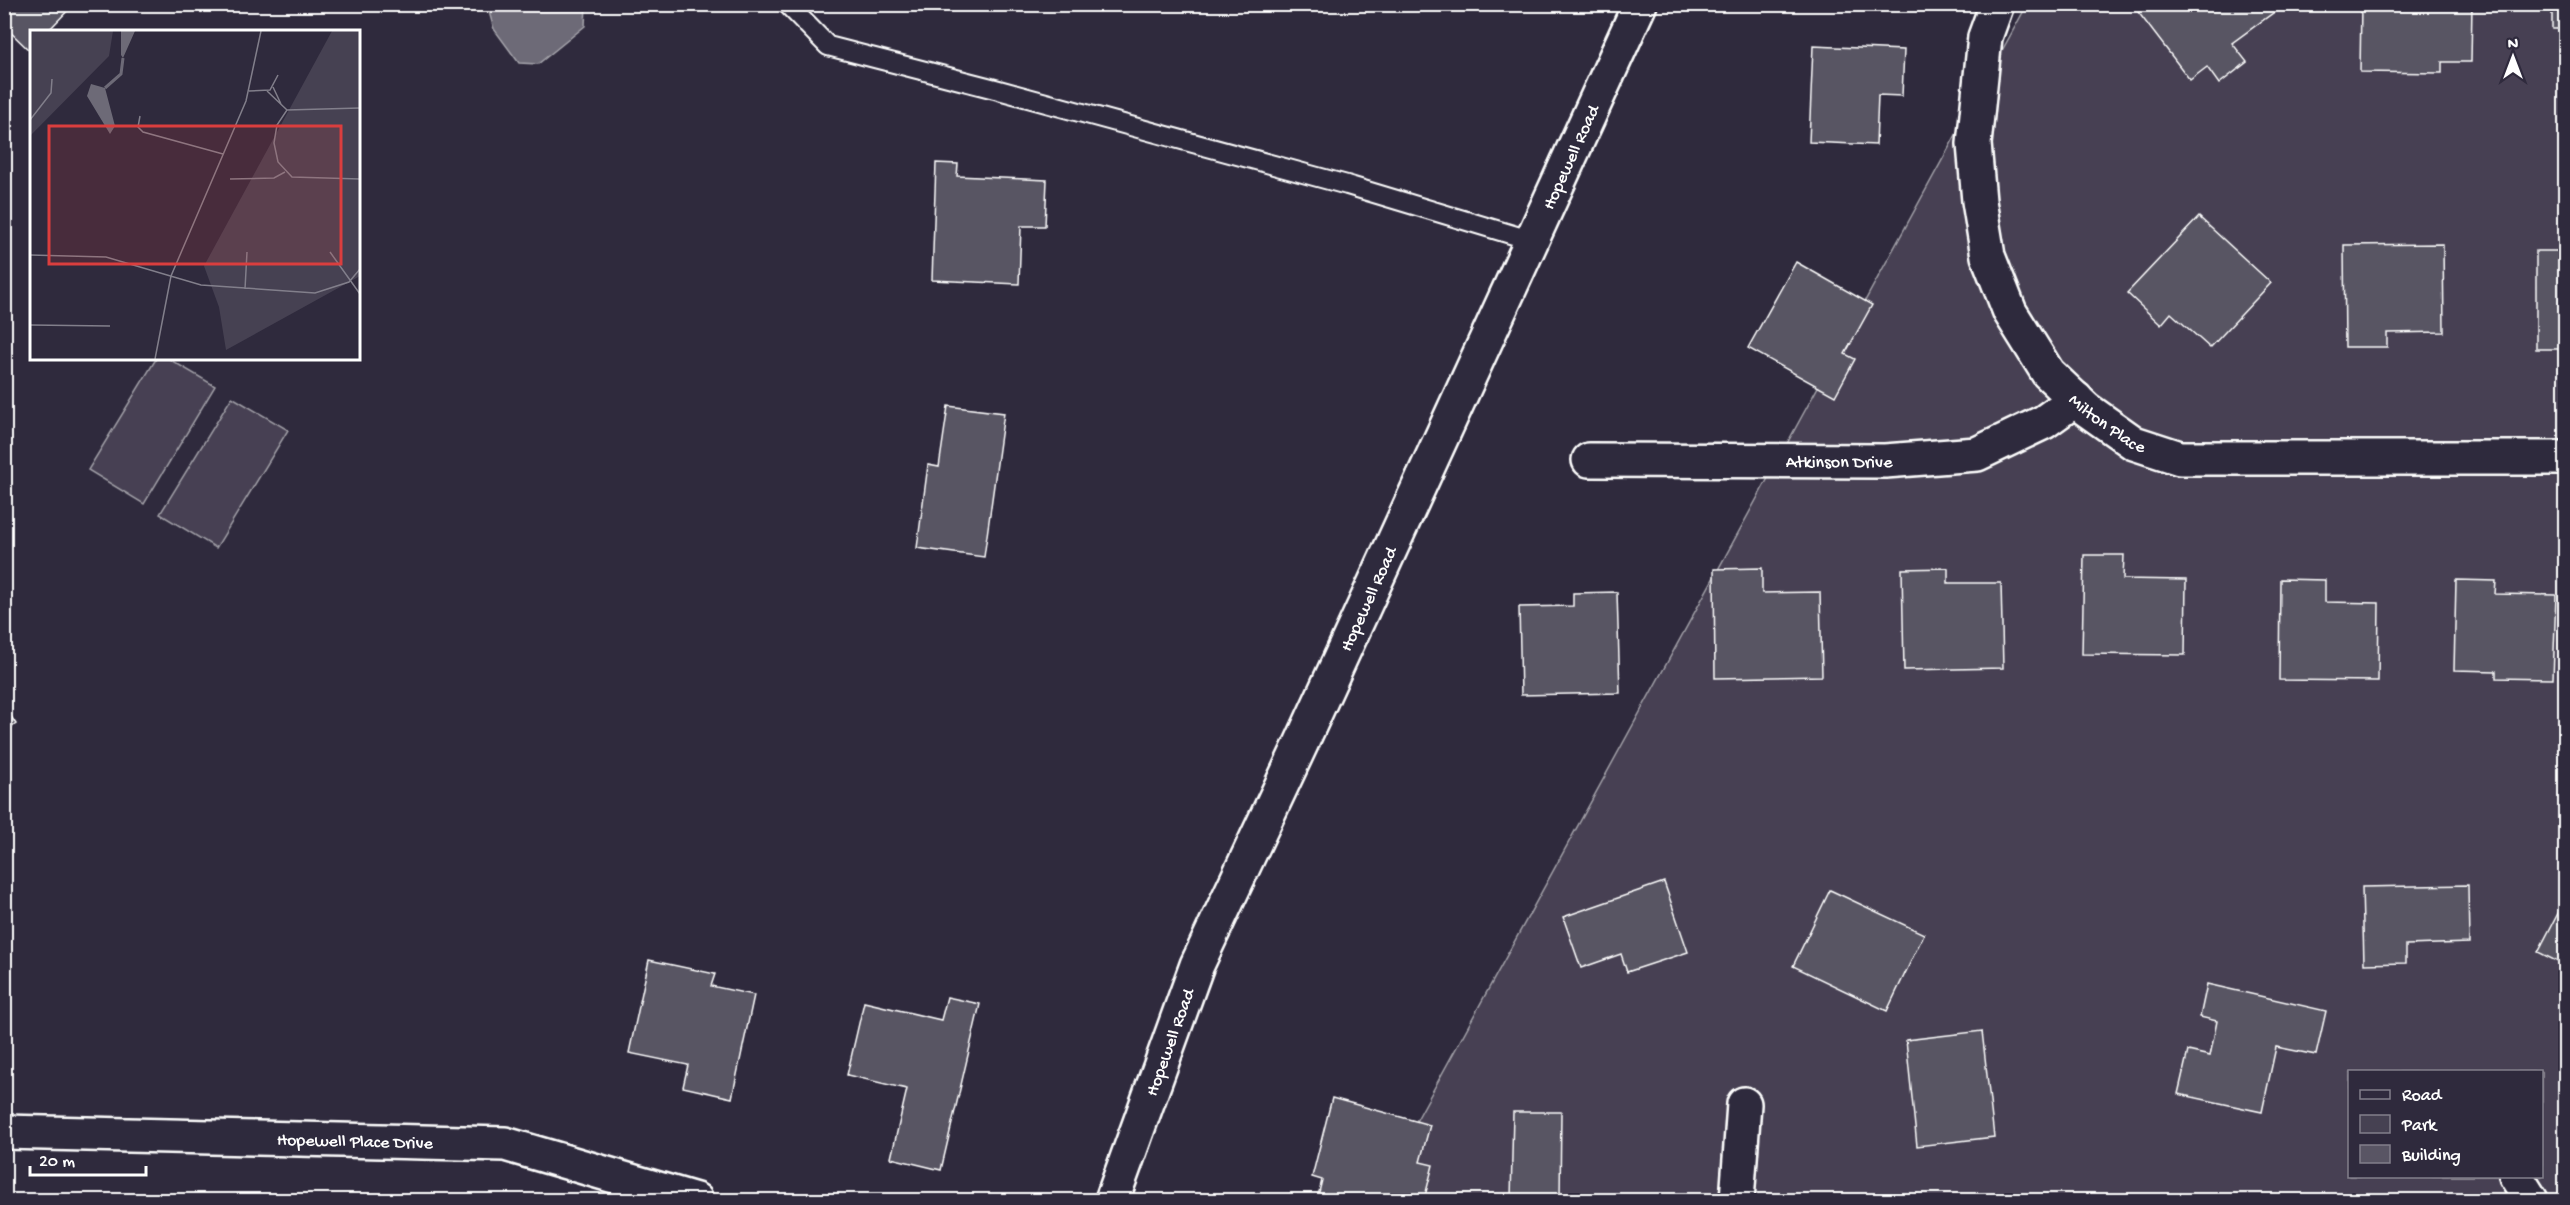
<svg xmlns="http://www.w3.org/2000/svg" width="2570" height="1205" font-family="'Gochi Hand',sans-serif">
	<rect width="100%" height="100%" fill="#2f2a3d"/>
	<filter id="ink" filterUnits="userSpaceOnUse"><feTurbulence type="fractalNoise" baseFrequency=".0167" numOctaves="2"/><feDisplacementMap in="SourceGraphic" scale="12" xChannelSelector="R" yChannelSelector="G"/><feConvolveMatrix kernelMatrix="1 2 1 2 8 2 1 2 1" color-interpolation-filters="sRGB"/></filter>
	<g filter="url(#ink)">
		<!-- green -->
		<g fill="#464152" stroke="#a2a0a8" stroke-width="1.5" fill-rule="evenodd">
			<path d="M2027,5H2565V1200H1373ZM2350,1072H2542V1176H2350Z"/>
			<path d="M156,359H169L215,386L144,504L88,470Z"/>
			<path d="M232,397L288,430L216,548L160,514Z"/>
		</g>
		<!-- water -->
		<path fill="#6d6a77" stroke="#a7a6ad" stroke-width="1.5" d="M487,5H586L585,26L538,64L519,63L494,29Z"/>
		<!-- building -->
		<g fill="#595564" stroke="#fff" stroke-width="1.5">
			<path d="M4,4H74L47,32H32V53L4,26Z"/>
			<path d="M2132,4H2273L2277,10L2232,43L2247,62L2219,84L2207,67L2190,80Z"/>
			<path d="M2361,4H2472L2471,62H2442V73L2360,72Z"/>
			<rect x="2552" y="4" width="14" height="25"/>
			<path d="M1813,46L1904,50L1902,96L1878,95L1876,145L1809,142Z"/>
			<path d="M936,163L958,164L957,176L1047,180L1045,226H1021L1019,284L932,280Z"/>
			<path d="M2199,217L2271,283L2210,348L2171,313L2161,325L2127,293Z"/>
			<path d="M2443,244L2444,332L2387,333V347H2345L2344,245Z"/>
			<path d="M2559,244H2566V349H2536V251H2559Z"/>
			<path d="M1796,262L1872,305L1845,354L1855,359L1835,396L1748,348Z"/>
			<path d="M948,406L1004,413L984,557L917,548L928,465L939,467Z"/>
			<path d="M2084,555H2124L2123,579L2186,580L2185,655L2082,654Z"/>
			<path d="M1762,568V593L1820,592L1822,676L1715,678L1714,569Z"/>
			<path d="M1948,568V583H2001L2003,668L1904,670L1902,569Z"/>
			<path d="M2280,579L2325,580V602L2379,603L2378,681L2279,680Z"/>
			<path d="M2456,580L2496,581L2495,594L2556,595L2553,679L2496,678V671L2454,670Z"/>
			<path d="M1617,592L1620,693L1521,695L1519,607L1573,606V593Z"/>
			<path d="M4,706L16,724L4,732Z"/>
			<path d="M1664,882L1688,952L1627,972L1621,954L1581,968L1563,917Z"/>
			<path d="M2468,885L2469,943L2406,945V963L2364,964L2362,887Z"/>
			<path d="M1830,890L1924,934L1887,1011L1793,966Z"/>
			<path d="M2566,898V966L2538,952Z"/>
			<path d="M649,960L715,974L711,986L754,995L732,1098L683,1087L688,1065L629,1053Z"/>
			<path d="M2207,984L2326,1011L2316,1055L2276,1047L2262,1112L2178,1094L2188,1051L2210,1056L2217,1021L2200,1017Z"/>
			<path d="M947,997L980,1004L941,1170L891,1158L907,1089L847,1075L864,1002L941,1020Z"/>
			<path d="M1982,1031L1994,1137L1917,1146L1906,1040Z"/>
			<path d="M1332,1098L1430,1125L1420,1162L1433,1165L1424,1200H1317L1322,1180L1312,1177Z"/>
			<path d="M1513,1112H1561L1560,1200H1489V1198L1511,1199Z"/>
		</g>
		<g fill="none" stroke-linecap="round" stroke-linejoin="round">
			<defs>
				<path id="service" d="M787,4L828,46L995,89L1347,185L1530,240"/>
				<g id="minor">
					<path id="s1" d="M1997,4L1985,37L1974,144L1979,201L1988,256L2010,312L2048,373L2086,409L2134,443L2180,458H2566"/>
					<path id="s2" d="M1589,460L1885,461L1977,454L2044,422L2076,399"/>
					<path id="s3" d="M4,1132L505,1144L696,1200"/>
					<path d="M2516,1176L2531,1200"/>
					<path d="M1737,1200L1744,1104"/>
				</g>
				<g id="tertiary">
					<path id="s4" d="M1112,1200L1197,965L1301,744L1640,4"/>
				</g>
			</defs>
			<!-- service casing -->
			<use href="#service" stroke="#fff" stroke-width="22"/>
			<!-- minor casing -->
			<use href="#minor" stroke="#fff" stroke-width="38"/>
			<!-- tertiary casing -->
			<use href="#tertiary" stroke="#fff" stroke-width="38"/>
			<!-- service -->
			<use href="#service" stroke="#2f2a3d" stroke-width="18"/>
			<!-- minor -->
			<use href="#minor" stroke="#2f2a3d" stroke-width="33"/>
			<!-- tertiary -->
			<use href="#tertiary" stroke="#2f2a3d" stroke-width="33"/>
		</g>
	</g>
	<g text-anchor="middle" stroke-width="5" stroke-linejoin="round" paint-order="stroke">
		<!-- street labels -->
		<g font-size="18" fill="#fff" stroke="#2f2a3d">
			<text dy="6" stroke="none"><textPath href="#s4" startOffset="1140">Hopewell Road</textPath></text>
			<text dy="6" stroke="none"><textPath href="#s1" startOffset="466">Milton Place</textPath></text>
			<text dy="6" stroke="none"><textPath href="#s2" startOffset="250">Atkinson Drive</textPath></text>
			<text dy="6" stroke="none"><textPath href="#s4" startOffset="654">Hopewell Road</textPath></text>
			<text dy="6" stroke="none"><textPath href="#s4" startOffset="168">Hopewell Road</textPath></text>
			<text dy="6" stroke="none"><textPath href="#s3" startOffset="351">Hopewell Place Drive</textPath></text>
		</g>
	</g>
	<!-- overview -->
	<g transform="translate(30 30)">
		<rect width="330" height="330" fill="#2f2a3d"/>
		<path d="M0,1H83L79,26L0,106ZM302,1H330V246L196,320L189,277L174,236Z" fill="#464152"/>
		<path d="M91,1H105L93,28L91,25ZM61,54L75,58L85,96L80,104L57,66Z" fill="#6d6a77"/>
		<path fill="none" stroke="#6d6a77" stroke-width="3" d="M75,58L91,44L93,28"/>
		<path fill="none" stroke="#827f8b" stroke-width="1.5" d="M243,57L251,74M219,61L240,60L248,45M237,61L257,80M330,78L257,80L247,95L244,113L248,132L262,147L330,149M110,86L108,97L113,102L193,124M0,90L21,63L22,49M200,149L244,148L255,142M300,222L330,264M0,225L76,227L171,255L285,263L319,252L330,239M215,259L217,222M0,295L80,296M125,329L141,246L216,71L231,1"/>
		<path fill="#da3e3e" fill-opacity="0.15" stroke="#da3e3e" stroke-width="3" d="M19,96H311V234H19Z"/>
		<rect width="330" height="330" fill="none" stroke="#fff" stroke-width="3"/>
	</g>
	<!-- margin -->
	<rect width="2570" height="1205" fill="none" stroke="#2f2a3d" stroke-width="24"/>
	<rect x="12" y="12" width="2546" height="1181" fill="none" stroke="#fff" stroke-width="2" filter="url(#ink)"/>
	<!-- legend -->
	<rect x="2348" y="1070" width="195" height="108" fill="#2f2a3d" stroke="#827f8b" stroke-width="1.5"/>
	<rect x="2360" y="1090" width="30" height="9" fill="#2f2a3d" stroke="#827f8b" stroke-width="1.5"/>
	<text x="2402" y="1100" font-size="18" fill="#ffffff">Road</text>
	<rect x="2360" y="1115" width="30" height="18" fill="#464152" stroke="#827f8b" stroke-width="1.5"/>
	<text x="2402" y="1130" font-size="18" fill="#ffffff">Park</text>
	<rect x="2360" y="1145" width="30" height="18" fill="#595564" stroke="#827f8b" stroke-width="1.5"/>
	<text x="2402" y="1160" font-size="18" fill="#ffffff">Building</text>
	<!-- north arrow -->
	<g transform="translate(2513 57)" stroke="#2f2a3d" stroke-width="4.5" paint-order="stroke">
	<path d="M0-4.5L10 22L0 15L-10 22Z" fill="#ffffff"/>
	<text y="-9" font-size="16" font-weight="bold" text-anchor="middle" fill="#ffffff">N</text>
	</g>
	<!-- scale -->
	<path d="M30 1166v9h116v-9" fill="none" stroke="#ffffff" stroke-width="3"/>
	<text x="39" y="1166" font-size="18" fill="#ffffff" stroke="#2f2a3d" stroke-width="4.5" paint-order="stroke">20 m</text>
</svg>
